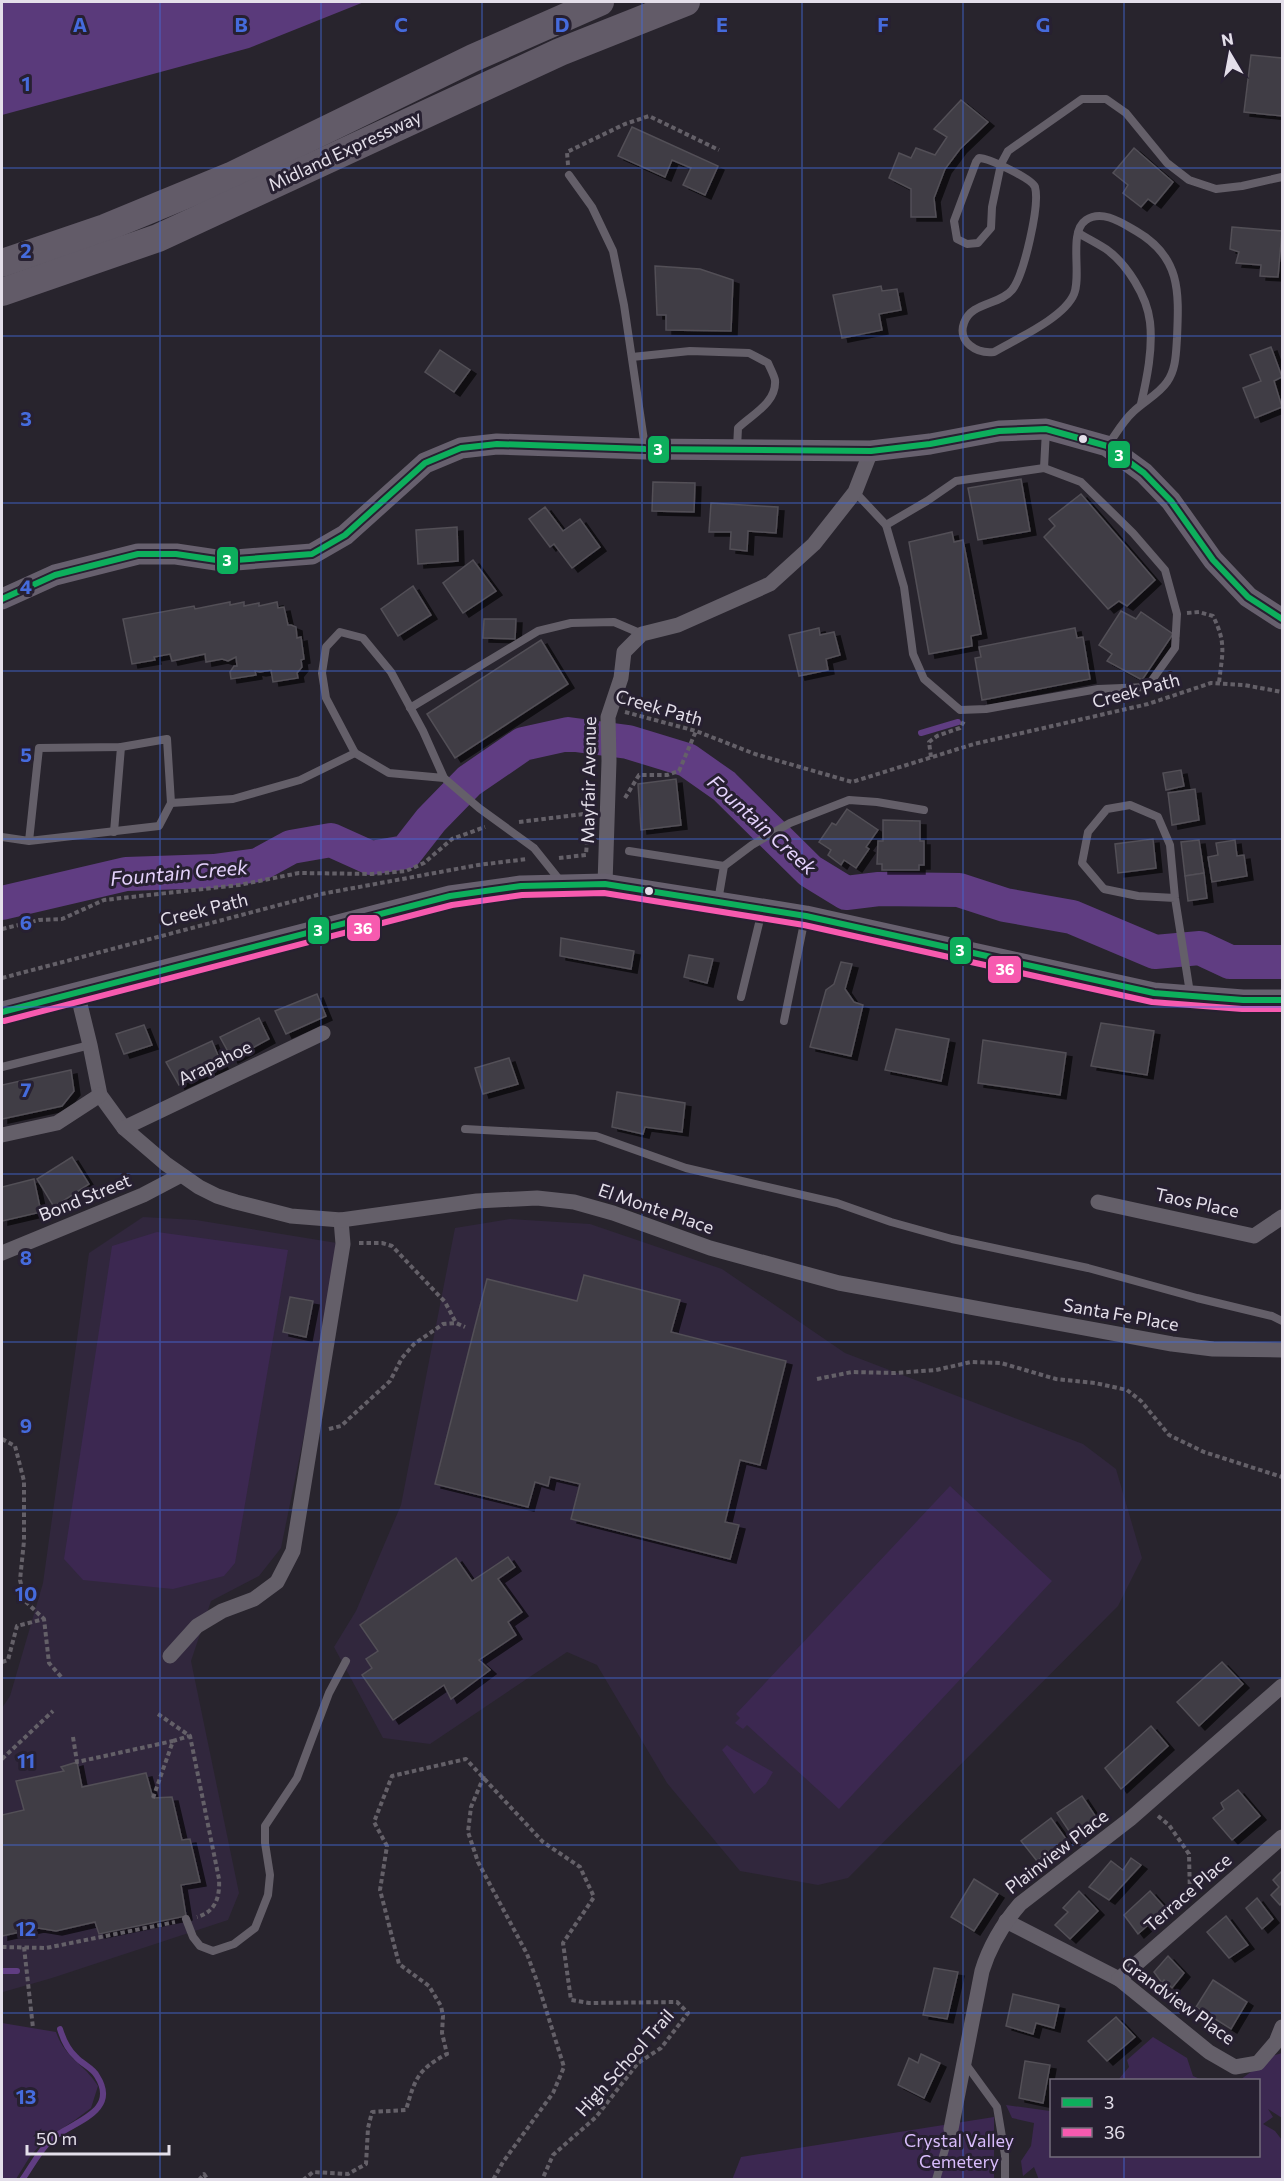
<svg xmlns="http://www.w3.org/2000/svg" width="1284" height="2181" font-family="Commissioner,sans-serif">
	<defs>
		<filter id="shadow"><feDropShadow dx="6" dy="4" stdDeviation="0" flood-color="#0009"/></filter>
	</defs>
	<rect width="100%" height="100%" fill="#28242d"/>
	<!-- built -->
	<g fill="#31273d">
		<path d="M143,1217L196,1220L343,1244L281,1548L259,1576L211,1601L191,1661L239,1893L228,1920L52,1978L3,1992L2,1708L10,1696L43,1583L89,1253Z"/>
		<path d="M510,1219L590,1224L722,1269L845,1353L1083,1444L1116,1469L1142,1558L1118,1606L848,1878L818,1885L740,1871L667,1783L597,1665L567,1652L430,1744L383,1738L334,1647L356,1611L401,1505L455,1228Z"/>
	</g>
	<!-- green -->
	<g fill="#3c2851">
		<path d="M157,1232L288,1250L235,1563L224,1576L173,1589L83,1580L64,1559L112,1246Z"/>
		<path d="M950,1486L1052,1581L839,1809L747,1725L743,1729L735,1723L740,1718L736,1714Z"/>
		<path d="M727,1745L732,1749L773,1772L766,1784L754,1794L722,1750Z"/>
		<path d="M2,2023L56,2032C66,2060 84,2063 98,2086L91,2108L75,2120L43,2141L29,2158L16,2179H2Z"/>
		<path d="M1153,2037L1187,2058L1193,2076L1202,2080H1118L1129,2067L1127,2060Z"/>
		<path d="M1282,2053V2118L1268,2109L1273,2117L1263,2124L1275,2131L1282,2140V2179L1039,2180L1034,2167L1023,2176L1021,2161L1031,2146L1034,2123L1012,2118L1006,2105L1050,2111L1051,2106L1052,2156H1258V2080H1240L1272,2056Z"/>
		<path d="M994,2117V2179L732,2180L741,2157Z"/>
	</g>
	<!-- forest -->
	<path fill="#5a3a7b" d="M2,2H364L249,48L2,115Z"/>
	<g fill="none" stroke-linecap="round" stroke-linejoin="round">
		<!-- stream -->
		<g stroke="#603d82" stroke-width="6">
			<path d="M921,733L958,722"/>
			<path d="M2,1971H17"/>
			<path d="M22,2180C32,2166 40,2149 53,2138C72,2122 120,2112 97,2076C93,2068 82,2064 76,2057C68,2050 63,2039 60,2029"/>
		</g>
		<!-- river -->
		<path stroke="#603d82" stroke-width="34" d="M2,903L126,874L214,871L258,865L291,847L331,840L371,858L406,852L431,820L469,781L523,744L568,734L628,742L687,760L724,786L810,871L846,893L879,889L959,890L1005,905L1072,917L1155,952L1200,948L1230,962H1282"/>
	</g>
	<!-- building -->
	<g fill="#403d44" stroke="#524f57" stroke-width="1.5" filter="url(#shadow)">
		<path d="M1251,55L1282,58V116L1244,112Z"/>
		<path d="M961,100L988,122L960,149L945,169L934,198L936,217H911V189L889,178L899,153L911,158L916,148L935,155L947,137L934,129Z"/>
		<path d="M632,127L718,166L705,195L683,185L691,168L672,160L665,177L618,156Z"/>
		<path d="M1134,148L1173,182L1155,204L1148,199L1141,207L1123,193L1128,185L1113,173Z"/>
		<path d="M1232,227L1282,231L1278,277L1260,276L1261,265L1236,263L1239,252L1230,249Z"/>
		<path d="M655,266L700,269L733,280L731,331L666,330V315H657Z"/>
		<path d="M881,286L882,291L897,289L901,310L879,314L882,330L842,338L833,295Z"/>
		<path d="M1271,347L1282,377L1274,381L1282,407L1255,418L1243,388L1261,381L1250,355Z"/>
		<path d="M440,350L470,370L454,392L425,372Z"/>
		<path d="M1021,479L1030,531L978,540L968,488Z"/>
		<path d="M653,482L695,483L694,512L652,511Z"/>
		<path d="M1081,494L1155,580L1127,606L1119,601L1108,609L1044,537L1055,526L1049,519Z"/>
		<path d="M711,503L778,507L776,533L748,531L747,551L730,549L731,532H709Z"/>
		<path d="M545,507L563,531L580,519L600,547L572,568L554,544L550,547L529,519Z"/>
		<path d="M457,527L458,561L418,564L416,530Z"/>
		<path d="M952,532L954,542L963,540L981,634L971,636L972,646L929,654L909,542Z"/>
		<path d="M473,560L496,591L463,613L443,583Z"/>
		<path d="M413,586L431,615L398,636L381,609Z"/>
		<path d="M230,602V605L244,602V606L259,603V606L277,602L278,608L284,607L288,625H291L296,627L297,638L301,637L304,659L301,660L302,667L297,673L298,678L273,682L271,670L260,672L255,671L256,675L231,679L230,672L234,666H237L236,657L228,661L222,659L206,662L205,654L172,661L170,654L154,657L155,660L132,664L123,619L194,606L195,609Z"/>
		<path d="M1121,611L1136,619L1141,612L1173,634L1142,680L1107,661L1112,654L1099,645Z"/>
		<path d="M484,619H516L515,639L483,638Z"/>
		<path d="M819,628L820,635L834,632L840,655L826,659L828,670L799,676L789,635Z"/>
		<path d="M1075,628L1077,638L1083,637L1090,679L982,700L975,658L981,657L979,647Z"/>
		<path d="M541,640L568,684L455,758L427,714Z"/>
		<path d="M1181,770L1184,786L1166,790L1163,773Z"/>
		<path d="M676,779L681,825L641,830L638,784Z"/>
		<path d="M1195,789L1199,820L1172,825L1168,793Z"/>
		<path d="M847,809L878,830L866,847L869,849L856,868L844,860L841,865L828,855L831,850L819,842L832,823L836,825Z"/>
		<path d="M883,820L920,821V841H924V865H919V870H882V864H877L878,841H883Z"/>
		<path d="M1153,839L1156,868L1118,873L1115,844Z"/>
		<path d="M1199,840L1204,873L1185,876L1181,842Z"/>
		<path d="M1235,840L1237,856L1244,855L1247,876L1212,882L1208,857L1218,855L1216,843Z"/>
		<path d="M1204,873L1207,898L1188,901L1185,876Z"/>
		<path d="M561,938L634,951L631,969L560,956Z"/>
		<path d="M689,955L713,959L707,983L684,977Z"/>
		<path d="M841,962L852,964L845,989L854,1002L863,1005L851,1056L810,1047L826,990L834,984Z"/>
		<path d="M317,994L326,1016L286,1034L275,1011Z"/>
		<path d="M259,1018L269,1039L232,1059L220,1037Z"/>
		<path d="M1101,1023L1154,1031L1147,1075L1091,1066Z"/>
		<path d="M144,1025L152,1045L124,1054L116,1034Z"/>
		<path d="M896,1029L949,1039L941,1081L885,1070Z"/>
		<path d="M983,1040L1066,1053L1060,1095L978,1083Z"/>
		<path d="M212,1041L222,1065L179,1085L166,1062Z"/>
		<path d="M509,1058L518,1084L483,1094L475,1068Z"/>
		<path d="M71,1070L74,1091L62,1106L2,1119V1085Z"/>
		<path d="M617,1092L685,1103L682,1132L645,1127L643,1134L612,1127Z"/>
		<path d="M72,1157L89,1184L54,1207L37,1179Z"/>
		<path d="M34,1179L41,1212L2,1221V1187Z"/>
		<path d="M584,1275L680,1300L671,1332L786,1361L760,1465L740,1460L725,1522L739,1525L730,1559L571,1519L580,1484L550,1477L548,1486L535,1482L528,1507L435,1484L487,1279L577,1301Z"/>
		<path d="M290,1297L313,1301L306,1337L283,1332Z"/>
		<path d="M508,1557L515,1567L498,1579L522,1612L508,1622L516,1635L479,1660L490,1670L451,1699L444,1685L393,1720L362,1675L372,1668L366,1659L378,1651L360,1625L456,1558L472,1581Z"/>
		<path d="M1222,1662L1243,1684L1199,1726L1177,1702Z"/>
		<path d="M1151,1726L1168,1746L1121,1789L1105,1768Z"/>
		<path d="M77,1762L82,1787L146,1773L153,1798L172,1797L182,1840L190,1839L200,1882L181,1885L186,1916L99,1934L95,1922L56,1931L38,1928L2,1936V1815L24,1810L16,1781L64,1771L61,1767Z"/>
		<path d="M1238,1790L1260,1816L1232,1840L1213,1818L1224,1809L1221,1803Z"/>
		<path d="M1082,1796L1096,1817L1071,1834L1057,1813Z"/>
		<path d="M1051,1818L1066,1839L1037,1861L1021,1841Z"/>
		<path d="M1131,1858L1141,1865L1109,1900L1089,1887L1111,1861L1123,1870Z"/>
		<path d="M1282,1871V1902L1280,1905L1271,1895L1279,1887L1273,1880Z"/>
		<path d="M974,1879L998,1894L974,1931L951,1917Z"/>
		<path d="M1079,1891L1098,1911L1070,1939L1055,1925L1068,1912L1063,1908Z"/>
		<path d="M1150,1891L1166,1909L1138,1934L1124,1915Z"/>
		<path d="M1257,1898L1273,1919L1262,1929L1246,1908Z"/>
		<path d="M1226,1916L1248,1945L1229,1958L1207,1932Z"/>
		<path d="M1168,1956L1184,1973L1172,1988L1164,1980L1162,1983L1154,1972Z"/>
		<path d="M934,1968L958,1972L947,2019L923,2015Z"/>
		<path d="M1213,1980L1247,2002L1231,2029L1196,2007Z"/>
		<path d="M1013,1994L1059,2005L1054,2028L1036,2023L1033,2034L1006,2026Z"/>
		<path d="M1116,2017L1135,2037L1107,2061L1088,2041Z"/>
		<path d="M921,2054L940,2063L924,2098L898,2085L909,2058L918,2063Z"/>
		<path d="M1025,2061L1050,2065L1043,2103L1019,2098Z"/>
	</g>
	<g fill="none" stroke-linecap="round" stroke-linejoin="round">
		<!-- path -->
		<g stroke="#646068" stroke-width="4" stroke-dasharray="4.5 3" stroke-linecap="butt">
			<path d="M568,165L567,152L625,124L649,116L719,150"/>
			<path d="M1187,613L1199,612L1213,616C1227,644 1222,654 1219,683"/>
			<path d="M625,712L696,731L755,754L852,782L974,744L1148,704L1211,683L1244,685L1282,692"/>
			<path d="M931,757L929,742L937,736L960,728L964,721"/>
			<path d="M625,798L639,775H667L679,771L696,731"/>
			<path d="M519,822L592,813"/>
			<path d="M559,858L586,855L588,827"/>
			<path d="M2,929L39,920L62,919L104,900L239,885L299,873L372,874L406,871L424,863L452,839L485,827"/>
			<path d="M2,978L321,894L478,865L527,859"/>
			<path d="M359,1243H382L392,1246L445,1302L456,1323"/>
			<path d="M817,1379L852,1372L895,1373L936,1370L971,1362L1001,1363L1056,1379L1095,1383L1127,1390L1141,1401L1169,1435L1204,1452L1282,1477"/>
			<path d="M329,1429L341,1426L390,1381L402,1358L414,1344L443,1324L456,1323L465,1327"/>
			<path d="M2,1439L15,1446L24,1481V1541L20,1580L25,1601L44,1619"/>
			<path d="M2,1662L8,1660L17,1626L44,1619L49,1663L63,1679"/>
			<path d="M158,1714L190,1736L219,1879C220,1896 216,1912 197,1917"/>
			<path d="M73,1737L77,1762L173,1741"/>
			<path d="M2,1759L53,1711"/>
			<path d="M484,1776L471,1807L468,1832L478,1862L527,1954L538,1984L564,2067L553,2093L503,2162L493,2180"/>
			<path d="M153,1798L173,1741L189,1736"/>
			<path d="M1158,1816L1169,1825L1189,1854L1190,1896"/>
			<path d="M2,1947L46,1948L175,1922"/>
			<path d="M24,1947L33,2028"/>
			<path d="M199,2180L204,2174L208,2180"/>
			<path d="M303,2180L313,2172L348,2174L366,2164L368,2128L372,2112L406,2110C415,2079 417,2070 447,2054L442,2033L443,2016L441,2006L429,1986L399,1964L380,1890L387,1846L374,1822L392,1776L466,1759L543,1842L580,1867L594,1897L563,1943L571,2000L589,2003L677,2002L688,2013L661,2048L638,2063L596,2117L553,2155L542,2180"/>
		</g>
		<!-- lane -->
		<g stroke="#645f69" stroke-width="8">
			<path d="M569,175L592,207L613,251L624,305L645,447"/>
			<path d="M1078,233C1087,238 1097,243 1106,249C1127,264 1147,296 1150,322C1153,349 1147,378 1141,404"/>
			<path d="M632,357L690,351L749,353L768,363C770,368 774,375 775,380C777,403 751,415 738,428L737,448"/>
			<path d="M1108,445C1116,434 1123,421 1133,412C1143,402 1159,394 1167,382C1176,370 1176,353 1177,338C1179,292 1181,257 1136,231C1122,223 1102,209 1086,220C1068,232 1082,274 1074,294C1064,318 1016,339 994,352C977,354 957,342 964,323C971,302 1000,305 1012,290C1024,275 1040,205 1035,187C1032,179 989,158 979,158L976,162L954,221L957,239L967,244L978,243L991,228L992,207L1001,164L1008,151L1082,99H1106L1126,113L1167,163L1189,180L1216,189L1242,186L1282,177"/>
			<path d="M1044,468L1081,482L1133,533L1165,570L1177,614L1175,648L1147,687L1098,689L986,709L960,710L924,679L913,654L904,587L886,525L927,501L956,481Z"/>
			<path d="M1044,468L1046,430"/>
			<path d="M855,492L886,525"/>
			<path d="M410,708L538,631L571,623L614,622L642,634"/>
			<path d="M444,778L389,773L355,753L326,698L322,673L326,647L340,632L363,638L391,672L423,731L444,778L479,808L534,848L562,883"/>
			<path d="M171,803L233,799L300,780L355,753"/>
			<path d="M114,832L121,747"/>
			<path d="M2,837L29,841L159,826L171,803L167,739L121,747L39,748L29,841"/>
			<path d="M629,851L724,866"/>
			<path d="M1175,898L1138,896L1104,889L1082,863L1088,832L1107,809L1130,805L1158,817L1170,845L1175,898L1190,993"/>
			<path d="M718,901L724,866L752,845L790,823L849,800L877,802L924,810"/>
			<path d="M741,997L762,911"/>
			<path d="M784,1021L805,918"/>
			<path d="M2,1067L90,1045"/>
			<path d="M465,1129L596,1136L686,1168L837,1203L891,1222L952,1239L1088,1268L1197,1298L1272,1316L1282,1321"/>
			<path d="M186,1919L193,1937L200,1946L213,1951L234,1944L255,1928L268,1895L270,1875L265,1843V1826L297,1778L329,1693L346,1661"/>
			<path d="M965,2063L997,2107L1005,2155V2180"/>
			<path d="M936,2180L951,2129"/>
		</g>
		<!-- street -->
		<g stroke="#645f69" stroke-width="15">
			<path d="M605,884L609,761L608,717L621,678L624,652L642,634L678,625L770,584L814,544L855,492L871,451"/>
			<path d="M77,992L90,1045L100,1095L124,1128L166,1164L199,1187L217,1196L236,1202L291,1216L341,1220L343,1244L293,1551L277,1582L254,1599L222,1611L197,1626L170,1656"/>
			<path d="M124,1128L323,1033"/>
			<path d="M2,1135L57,1123L100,1095"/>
			<path d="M1098,1202L1254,1236L1282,1217"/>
			<path d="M341,1220L477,1201L537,1198L574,1202L613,1213L710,1248L839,1283L1172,1344L1213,1349L1282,1350"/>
			<path d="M2,1253L143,1195L181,1175"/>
			<path d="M1006,1921L1119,1979L1209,2052L1235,2067L1258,2063L1276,2042L1282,2027"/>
			<path d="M1119,1979L1282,1837"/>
			<path d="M951,2129L982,1971C990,1945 1002,1925 1020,1904L1130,1819L1282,1686"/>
		</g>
		<!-- secondary -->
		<g stroke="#67606e" stroke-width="21">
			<path d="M2,599L55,575L138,554H176L223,561L312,554L345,535L425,463L461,448L497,444L645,449L871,451L930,444L999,431L1046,429L1107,446L1144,473L1171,501L1213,560L1248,597L1282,619"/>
			<path d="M2,1012L450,896L521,886L605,884L806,916L1154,993L1243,1000H1282"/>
		</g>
		<!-- highway -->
		<g stroke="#625b68" stroke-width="28">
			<path d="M2,263L105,228L231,176L473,58L600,2"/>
			<path d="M2,292L158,238L560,52L686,2"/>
		</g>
		<defs>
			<g id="bus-1">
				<path d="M2,599L55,575L138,554H176L223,561L312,554L345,535L425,463L461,448L497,444L645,449L871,451L930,444L999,431L1046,429L1107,446L1144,473L1171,501L1213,560L1248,597L1282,619"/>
				<path d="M2,1012L450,896L521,886L605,884L806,916L1154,993L1243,1000H1282"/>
			</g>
			<path id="bus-2" d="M4,1021L452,905L522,895L604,893L804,925L1152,1002L1242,1009H1282"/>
		</defs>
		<!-- bus-1 casing -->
		<use href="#bus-1" stroke="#272031" stroke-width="10"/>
		<!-- bus-2 casing -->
		<use href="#bus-2" stroke="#272031" stroke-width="10"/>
		<!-- bus-1 -->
		<use href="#bus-1" stroke="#0daf5c" stroke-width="6"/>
		<!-- bus-2 -->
		<use href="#bus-2" stroke="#f75aaf" stroke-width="6"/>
	</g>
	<!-- grid -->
	<path fill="none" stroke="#456bdc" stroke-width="1.5" stroke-opacity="0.55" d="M160,2V2180M321,2V2180M482,2V2180M642,2V2180M802,2V2180M963,2V2180M1124,2V2080M2,168H1282M2,336H1282M2,503H1282M2,671H1282M2,839H1282M2,1007H1282M2,1174H1282M2,1342H1282M2,1510H1282M2,1678H1282M2,1845H1282M2,2013H1282M1124,2156V2180"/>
	<!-- markers -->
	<g fill="#e4dfea" stroke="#272031" stroke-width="2">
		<circle cx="1083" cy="439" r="5"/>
		<circle cx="649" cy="891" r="5"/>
	</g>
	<g text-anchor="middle" stroke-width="6" stroke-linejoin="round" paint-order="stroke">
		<!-- street labels -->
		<g font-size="18" fill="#e4dfea" stroke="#272031">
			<text transform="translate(345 151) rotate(-25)" y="6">Midland Expressway</text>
			<text transform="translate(1136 691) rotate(-15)" y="6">Creek Path</text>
			<text transform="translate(659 708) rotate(16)" y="6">Creek Path</text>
			<text transform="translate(589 780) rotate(-89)" y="6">Mayfair Avenue</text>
			<text transform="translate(204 910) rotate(-14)" y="6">Creek Path</text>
			<text transform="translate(215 1063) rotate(-26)" y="6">Arapahoe</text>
			<text transform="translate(85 1198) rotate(-22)" y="6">Bond Street</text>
			<text transform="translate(1197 1203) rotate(12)" y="6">Taos Place</text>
			<text transform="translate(656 1209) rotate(19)" y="6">El Monte Place</text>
			<text transform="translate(1121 1315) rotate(10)" y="6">Santa Fe Place</text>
			<text transform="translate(1057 1852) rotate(-38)" y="6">Plainview Place</text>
			<text transform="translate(1188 1893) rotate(-41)" y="6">Terrace Place</text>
			<text transform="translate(1178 2001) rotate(36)" y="6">Grandview Place</text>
			<text transform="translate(625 2063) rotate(-48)" y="6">High School Trail</text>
		</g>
		<!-- park labels -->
		<g font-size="18" fill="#d8bcfb" stroke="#272031">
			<text x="959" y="2147">Crystal Valley<tspan x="959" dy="21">Cemetery</tspan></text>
		</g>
		<!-- water labels -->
		<g font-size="20" font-style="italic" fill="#e5d3fd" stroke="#272031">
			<text transform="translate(762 825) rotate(42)" y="7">Fountain Creek</text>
			<text transform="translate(179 873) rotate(-5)" y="7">Fountain Creek</text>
		</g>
	</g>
	<g font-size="20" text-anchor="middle" font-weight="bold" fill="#456bdc" stroke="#272031" stroke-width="6" stroke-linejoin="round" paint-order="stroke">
		<text x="80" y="32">A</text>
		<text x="241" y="32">B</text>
		<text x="401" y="32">C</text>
		<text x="562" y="32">D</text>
		<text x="722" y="32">E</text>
		<text x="883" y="32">F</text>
		<text x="1043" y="32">G</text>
		<text x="26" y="91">1</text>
		<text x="26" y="258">2</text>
		<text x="26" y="426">3</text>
		<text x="26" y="594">4</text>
		<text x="26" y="762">5</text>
		<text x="26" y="930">6</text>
		<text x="26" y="1097">7</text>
		<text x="26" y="1265">8</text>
		<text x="26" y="1433">9</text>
		<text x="26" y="1601">10</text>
		<text x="26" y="1768">11</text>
		<text x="26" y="1936">12</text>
		<text x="26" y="2104">13</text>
	</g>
	<g stroke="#272031" stroke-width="2">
		<rect x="647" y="435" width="23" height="29" rx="6" fill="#0daf5c"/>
		<rect x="1107" y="440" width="24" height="29" rx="6" fill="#0daf5c"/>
		<rect x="216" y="546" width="23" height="29" rx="6" fill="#0daf5c"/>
		<rect x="346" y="914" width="35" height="28" rx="6" fill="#f75aaf"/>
		<rect x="307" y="916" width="23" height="29" rx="6" fill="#0daf5c"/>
		<rect x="949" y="936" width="23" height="29" rx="6" fill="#0daf5c"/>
		<rect x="987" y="955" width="35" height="29" rx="6" fill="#f75aaf"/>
	</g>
	<g font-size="16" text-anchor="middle" font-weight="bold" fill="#fff">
		<text x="658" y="455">3</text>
		<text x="1119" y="461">3</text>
		<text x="227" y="566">3</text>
		<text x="363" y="934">36</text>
		<text x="318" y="936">3</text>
		<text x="960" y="956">3</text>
		<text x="1005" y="975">36</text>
	</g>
	<!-- border -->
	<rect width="1284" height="2181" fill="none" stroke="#e4dfea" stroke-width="6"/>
	<!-- legend -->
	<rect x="1050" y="2079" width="210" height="78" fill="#272031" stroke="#736c7b" stroke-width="1.5"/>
	<rect x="1062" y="2098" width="30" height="9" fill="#0daf5c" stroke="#736c7b" stroke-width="1.5"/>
	<text x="1104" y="2109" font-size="18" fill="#e4dfea">3</text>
	<rect x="1062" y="2128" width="30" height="9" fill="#f75aaf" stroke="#736c7b" stroke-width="1.5"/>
	<text x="1104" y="2139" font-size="18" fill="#e4dfea">36</text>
	<!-- north arrow -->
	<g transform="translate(1230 54) rotate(350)" stroke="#272031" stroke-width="4.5" paint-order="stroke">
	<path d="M0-4.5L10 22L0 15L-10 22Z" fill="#e4dfea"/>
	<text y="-9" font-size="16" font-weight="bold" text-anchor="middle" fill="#e4dfea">N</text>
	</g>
	<!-- scale -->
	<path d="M27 2145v9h142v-9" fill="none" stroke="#e4dfea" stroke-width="3"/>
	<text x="36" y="2145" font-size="18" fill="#e4dfea" stroke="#272031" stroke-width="4.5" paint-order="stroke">50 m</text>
</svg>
